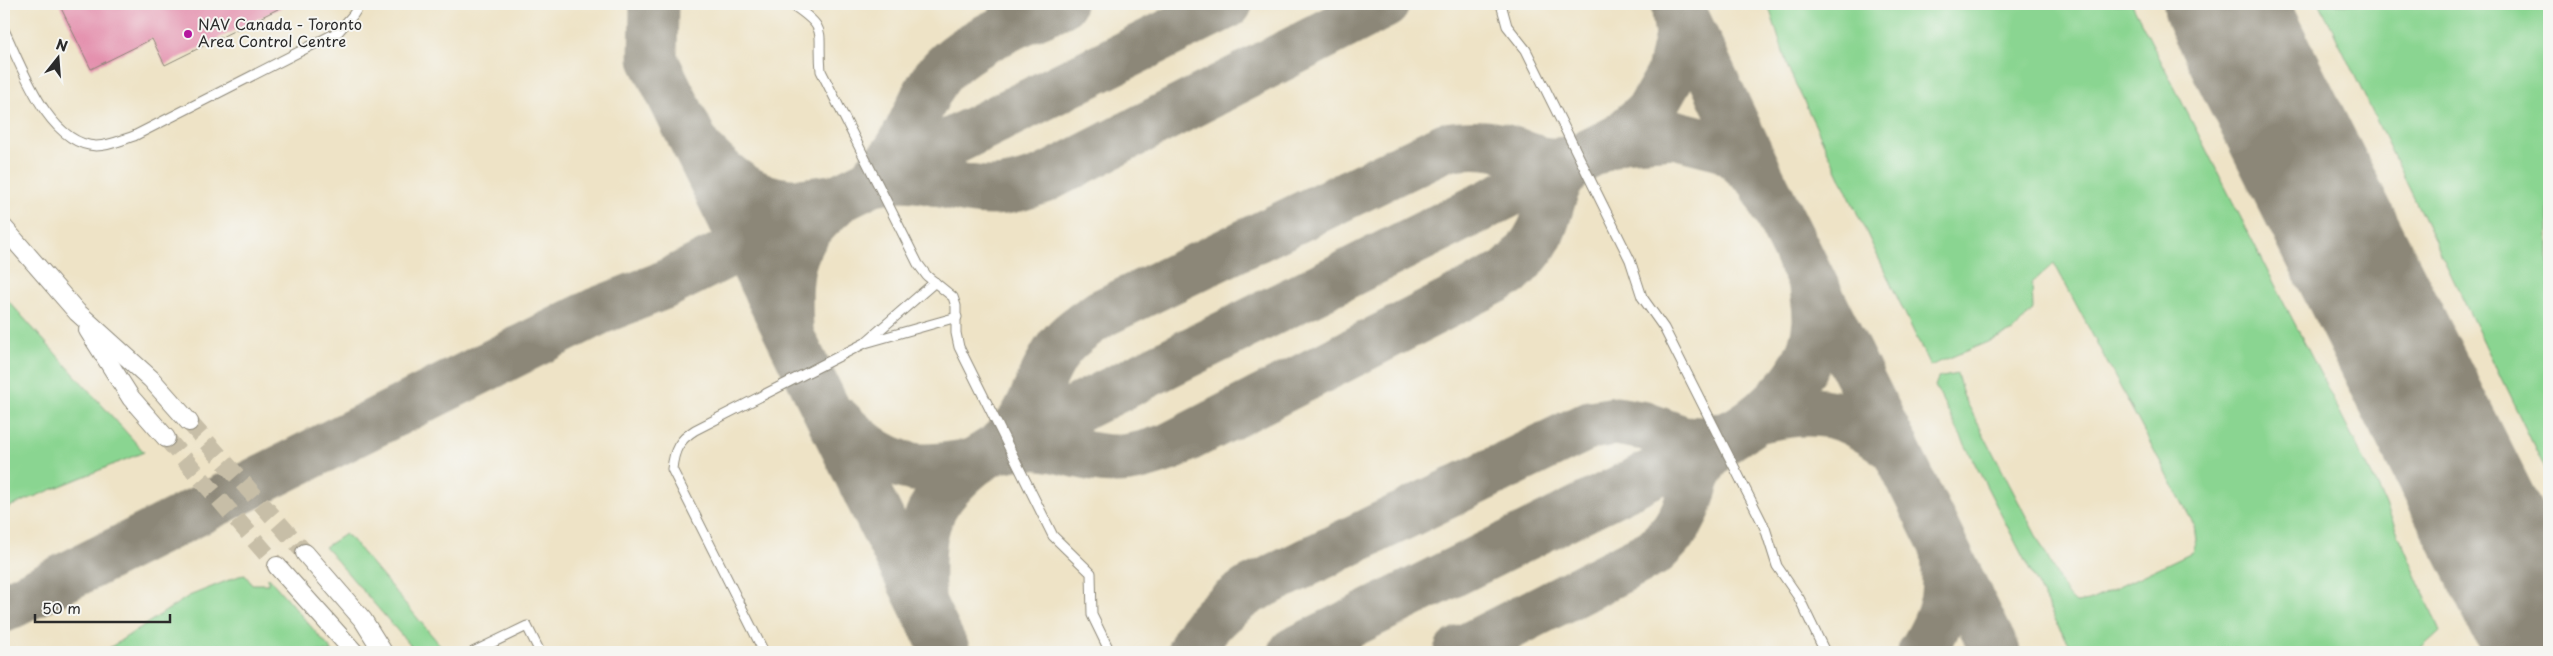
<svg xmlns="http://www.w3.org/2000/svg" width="2553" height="656" font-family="'Playpen Sans',sans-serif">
	<rect width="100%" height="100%" fill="#f6f6f2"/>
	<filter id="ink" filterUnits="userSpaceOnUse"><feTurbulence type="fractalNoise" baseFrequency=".02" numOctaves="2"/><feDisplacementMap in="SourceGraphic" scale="10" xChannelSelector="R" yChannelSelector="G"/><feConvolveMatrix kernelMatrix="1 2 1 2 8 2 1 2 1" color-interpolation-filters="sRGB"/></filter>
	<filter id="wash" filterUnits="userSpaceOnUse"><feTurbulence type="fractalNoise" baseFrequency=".0096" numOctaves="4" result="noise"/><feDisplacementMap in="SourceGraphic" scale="20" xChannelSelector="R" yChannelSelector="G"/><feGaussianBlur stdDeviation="1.12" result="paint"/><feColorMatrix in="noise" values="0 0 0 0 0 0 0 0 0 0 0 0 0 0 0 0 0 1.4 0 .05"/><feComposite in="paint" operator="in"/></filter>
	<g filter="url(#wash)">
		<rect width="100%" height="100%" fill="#eee3c6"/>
		<!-- green -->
		<g fill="#8ad591" stroke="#5a805e">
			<path d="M1768,4H2132L2379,489L2440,631L2417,652H2075L2061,631L1935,386L1938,378L1957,374L1963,395L2067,595L2076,603L2089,601L2192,552L2196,539L2194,525L2054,263L2032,283L2033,309L2014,331L1930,366L1788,68Z"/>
			<path d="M2320,4H2549V477Z"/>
			<path d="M4,296L144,452L4,509Z"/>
			<path d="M345,534L351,539L446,652H416L325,547Z"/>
			<path d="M245,575L252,584H268V577L333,652H103L189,596L239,576Z"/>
		</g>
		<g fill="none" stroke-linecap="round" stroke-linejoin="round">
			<!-- taxiway -->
			<g stroke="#8c8778" stroke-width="49">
				<path d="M654,4L653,59L946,652"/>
				<path d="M1679,5L1761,179L1996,652"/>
				<path d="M1620,138L1674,134L1725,147L1760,178"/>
				<path d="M705,156C728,180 754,200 789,203C805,204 824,199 840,198C789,241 786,264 789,328"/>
				<path d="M876,175C908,148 913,114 934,81C958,44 1023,22 1061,4"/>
				<path d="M879,180C923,170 950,191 991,191C1009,191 1027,185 1044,179L1385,4"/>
				<path d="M1757,419C1820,405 1844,410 1896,449"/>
				<path d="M838,421C861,445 889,467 924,468C940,468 957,465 973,463C920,508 920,532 921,598"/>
				<path d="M1002,443C1036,414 1036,379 1060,347C1071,333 1087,323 1102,313L1445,147C1464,144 1480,143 1499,147C1532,155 1542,170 1581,157"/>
				<path d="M1004,448C1049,438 1075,459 1116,459C1134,459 1152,453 1169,447L1508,273C1522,260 1533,248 1541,231C1555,199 1548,182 1582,159"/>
				<path d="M973,463L992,451L1620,138L1650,111L1670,76L1679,36L1675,4"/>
				<path d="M2509,574L2520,616L2522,652"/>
				<path d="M4,608L598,311L662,286L1228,4"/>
				<path d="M1191,652C1203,624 1223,608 1248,591L1590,425L1616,421L1645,426L1683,440L1703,441L1735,433"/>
				<path d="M1293,652L1722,439"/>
				<path d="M1458,652L1654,552C1668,539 1680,526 1687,507C1694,488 1696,470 1709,455C1722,438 1741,431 1757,418C1788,395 1815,361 1817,321C1817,310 1815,298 1814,287"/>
				<path d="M1922,652C1946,613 1948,595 1945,550"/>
			</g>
			<!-- runway -->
			<path stroke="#8c8778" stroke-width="121" d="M2224,4L2548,652"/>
		</g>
		<g id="blocks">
			<!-- building -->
			<path fill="#e491ae" d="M59,4H288L165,65L152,39L91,69Z"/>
		</g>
	</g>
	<g filter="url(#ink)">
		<use href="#blocks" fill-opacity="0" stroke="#8c8778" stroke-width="1"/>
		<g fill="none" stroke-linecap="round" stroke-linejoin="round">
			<!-- minor-tunnel -->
			<g stroke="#c7bea7" stroke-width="18" stroke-dasharray="18 9" stroke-linecap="butt">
				<path d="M189,422L305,553"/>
				<path d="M166,438L277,566"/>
			</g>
			<defs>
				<g id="service">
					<path d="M791,4C830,30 817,30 821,71L918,264L927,276L953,297L956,306V333L959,347L1053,536L1091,573L1092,615L1110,652"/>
					<path d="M1501,4L1507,26L1526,50L1630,260L1642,297L1664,328L1765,528L1777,566L1799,598L1825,652"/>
					<path d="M4,30C22,67 48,144 96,146C109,146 122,140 134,136L338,32L353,15L360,4"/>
					<path d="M867,341L935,282"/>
					<path d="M473,652L527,626L540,652"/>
					<path d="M764,652L672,469C674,450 679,440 695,430L865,343L957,317"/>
				</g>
				<g id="minor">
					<path d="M4,228L77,312L151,379L189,422"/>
					<path d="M88,330L131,398L166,438"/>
					<path d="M305,553L363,620L383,652"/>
					<path d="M277,566L354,652"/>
				</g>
			</defs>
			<!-- service casing -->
			<use href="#service" stroke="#8c8778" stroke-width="11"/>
			<!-- minor casing -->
			<use href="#minor" stroke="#8c8778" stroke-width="20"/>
			<!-- service -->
			<use href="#service" stroke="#fff" stroke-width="9"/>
			<!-- minor -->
			<use href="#minor" stroke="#fff" stroke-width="18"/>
		</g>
	</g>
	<!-- markers -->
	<circle fill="#b5179e" stroke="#f6f6f2" stroke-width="2" cx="188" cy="34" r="5"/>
	<g text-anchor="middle" stroke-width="4" stroke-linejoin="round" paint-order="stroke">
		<!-- poi labels -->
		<g font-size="15" fill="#2b2b2b" stroke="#f6f6f2" text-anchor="start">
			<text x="198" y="30">NAV Canada - Toronto<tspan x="198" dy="17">Area Control Centre</tspan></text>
		</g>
	</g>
	<!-- margin -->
	<rect width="2553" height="656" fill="none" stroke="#f6f6f2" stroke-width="20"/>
	<!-- north arrow -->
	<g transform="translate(58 58) rotate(17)" stroke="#f6f6f2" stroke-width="4" paint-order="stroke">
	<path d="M0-4L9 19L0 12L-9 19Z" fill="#2b2b2b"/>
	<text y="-8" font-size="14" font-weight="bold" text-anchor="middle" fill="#2b2b2b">N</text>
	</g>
	<!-- scale -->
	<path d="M35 614v8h135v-8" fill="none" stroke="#2b2b2b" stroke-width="2.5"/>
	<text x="42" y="614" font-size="15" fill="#2b2b2b" stroke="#f6f6f2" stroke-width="4" paint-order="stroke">50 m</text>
</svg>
